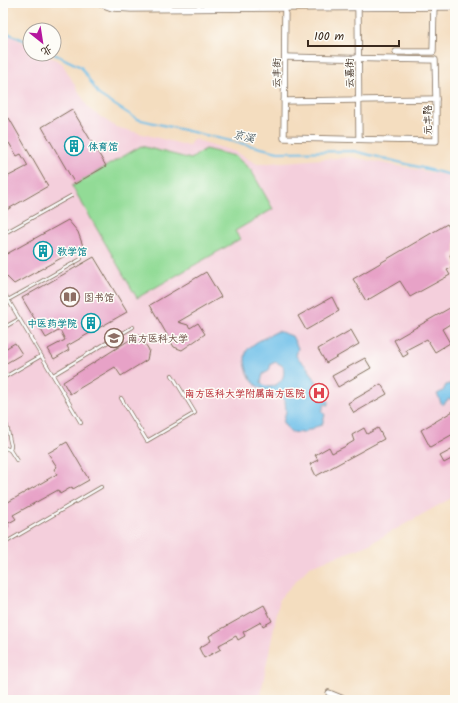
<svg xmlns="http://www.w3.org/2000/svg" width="458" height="703" font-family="Kalam,'LXGW WenKai TC',sans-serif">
	<rect width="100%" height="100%" fill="#fdfcf7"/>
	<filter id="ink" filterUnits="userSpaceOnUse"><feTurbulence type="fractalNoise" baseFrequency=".025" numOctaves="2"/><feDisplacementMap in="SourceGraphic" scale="8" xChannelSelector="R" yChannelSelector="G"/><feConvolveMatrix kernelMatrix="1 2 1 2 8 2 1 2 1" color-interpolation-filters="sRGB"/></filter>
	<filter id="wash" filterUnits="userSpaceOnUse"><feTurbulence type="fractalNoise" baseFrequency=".012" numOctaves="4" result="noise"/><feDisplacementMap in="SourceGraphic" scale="16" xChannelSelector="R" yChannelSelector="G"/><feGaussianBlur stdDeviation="0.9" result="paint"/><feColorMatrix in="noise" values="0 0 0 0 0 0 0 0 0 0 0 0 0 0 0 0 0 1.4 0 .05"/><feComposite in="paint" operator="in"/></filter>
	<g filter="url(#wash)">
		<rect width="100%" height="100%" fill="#f4ddbf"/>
		<!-- built -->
		<path fill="#f4cfdc" d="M3,32L30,46V54H45L62,63L89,109L116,127L189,146L193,139L236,152L257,164L351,157L455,177V496L366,546L310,566L280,598L261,692L263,700H3Z"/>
		<!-- green -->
		<path fill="#92db96" stroke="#66825a" d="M141,146L191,159L205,149L235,156L251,170L273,209L235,231L240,239L137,298L72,186Z"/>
		<!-- water -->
		<g fill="#6ebfe9" stroke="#547484" fill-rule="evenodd">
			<path d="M278,331L292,336L298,348L296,356L308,368L329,402L328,405L325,404L322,411L325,415L322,425L315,427L311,430H307L304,433L290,432L283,423L286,411L285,400C276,393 261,391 255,384C247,376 240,355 250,347C258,340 269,336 278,331ZM276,362L283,366C286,377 281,384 270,387L263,385L261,382L263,374L269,371L271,364Z"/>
			<path d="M455,383V399H449L442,405L437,394L443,391L446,385Z"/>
		</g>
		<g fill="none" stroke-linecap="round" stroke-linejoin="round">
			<!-- stream -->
			<g stroke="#6ebfe9" stroke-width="2">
				<path d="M3,31L30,43"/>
				<path d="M54,54L81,67L99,95L137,119L278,152L354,151L455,176"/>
			</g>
		</g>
		<g id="blocks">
			<!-- building -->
			<g fill="#e7a2c7">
				<path d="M72,109L106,166L75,184L42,127Z"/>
				<path d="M9,118L48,186L3,212V179L28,166L21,154L17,156L9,143L3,146V121Z"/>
				<path d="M68,220L78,232L83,246L14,284L3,273V256Z"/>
				<path d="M447,224L455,237V252L450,255L455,266L447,270L450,275L410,297L400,281L366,301L353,279Z"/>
				<path d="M94,257L127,312L67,346L69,350L54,359L48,349L65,340L60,330L46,338L22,298Z"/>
				<path d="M206,272L221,297L178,322L188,325L190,328L198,323L205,334L182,350L174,347L150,305Z"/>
				<path d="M332,297L339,311L306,330L298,316Z"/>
				<path d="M455,305V321L442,329L450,343L435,352L427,339L406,350L408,354L403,357L394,340Z"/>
				<path d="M351,330L359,344L326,363L318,349Z"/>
				<path d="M139,334L149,350L147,360L121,376L115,367L70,394L63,382Z"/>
				<path d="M15,343L22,354L3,365V350Z"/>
				<path d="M365,358L371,368L338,387L332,376Z"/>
				<path d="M381,384L387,394L354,413L348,403Z"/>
				<path d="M455,410V433L430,447L421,430Z"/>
				<path d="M364,428L367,434L378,428L384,439L316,476L310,464L318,460L315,455L329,447L332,453L344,447L354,441L352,435Z"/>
				<path d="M67,442L89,480L73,489L72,487L60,494L58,490L13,515L16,519L7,524L9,526L3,529V505L57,474L54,469L57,467L48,453Z"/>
				<path d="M455,448V457L444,463L440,456Z"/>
				<path d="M264,605L272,621L263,626L261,622L243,632L245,636L238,640L236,636L219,645L221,649L204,658L199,648L211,641L209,636Z"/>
			</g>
		</g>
	</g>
	<g filter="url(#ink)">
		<use href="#blocks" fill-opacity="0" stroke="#7c6956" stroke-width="1"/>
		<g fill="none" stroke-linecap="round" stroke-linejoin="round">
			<defs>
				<g id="lane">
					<path d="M3,234L71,196"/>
					<path d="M3,291L81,423"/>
					<path d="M8,300L81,259"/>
					<path d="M3,328L19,319"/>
					<path d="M53,375L133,327"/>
					<path d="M3,378L41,356"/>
					<path d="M121,398L147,441L195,413L172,375"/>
					<path d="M3,419C9,425 8,437 11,445L10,450L17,461"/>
					<path d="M3,447L10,450"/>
					<path d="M3,544L101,487"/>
				</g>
				<g id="street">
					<path d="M98,3L112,8L131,9L455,7"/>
					<path d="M358,7L359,139"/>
					<path d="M396,52H433L434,3"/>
					<path d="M285,57L435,60L436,99"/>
					<path d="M284,101L436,99V141L284,138L285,3"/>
					<path d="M329,693L346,700"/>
				</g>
			</defs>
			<!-- lane casing -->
			<use href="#lane" stroke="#7c6956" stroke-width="4"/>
			<!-- street casing -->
			<use href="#street" stroke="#7c6956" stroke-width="7"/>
			<!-- lane -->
			<use href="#lane" stroke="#fff" stroke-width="2.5"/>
			<!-- street -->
			<use href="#street" stroke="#fff" stroke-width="5.5"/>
		</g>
	</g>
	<!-- icons -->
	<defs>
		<symbol id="building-ring" viewBox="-11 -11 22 22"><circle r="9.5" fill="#fdfcf7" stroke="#0f9aa8" stroke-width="1.5"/><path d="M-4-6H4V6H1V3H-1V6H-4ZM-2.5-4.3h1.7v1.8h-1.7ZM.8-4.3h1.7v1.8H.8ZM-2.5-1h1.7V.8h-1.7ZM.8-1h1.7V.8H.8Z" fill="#0f9aa8"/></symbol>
		<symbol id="library-ring" viewBox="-11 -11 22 22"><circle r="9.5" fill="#fdfcf7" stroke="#8d6e63" stroke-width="1.5"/><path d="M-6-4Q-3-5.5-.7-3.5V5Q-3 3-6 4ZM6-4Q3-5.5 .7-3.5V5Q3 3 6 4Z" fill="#8d6e63"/></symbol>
		<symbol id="university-ring" viewBox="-11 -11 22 22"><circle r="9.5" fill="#fdfcf7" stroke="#8d6e63" stroke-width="1.5"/><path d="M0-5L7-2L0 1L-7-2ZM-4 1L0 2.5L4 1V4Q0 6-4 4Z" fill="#8d6e63"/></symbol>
		<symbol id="hospital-ring" viewBox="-11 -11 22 22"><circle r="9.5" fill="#fdfcf7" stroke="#e0444e" stroke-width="1.5"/><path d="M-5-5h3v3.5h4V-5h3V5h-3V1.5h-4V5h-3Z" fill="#e0444e"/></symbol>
	</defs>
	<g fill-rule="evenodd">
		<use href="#building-ring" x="63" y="135" width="22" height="22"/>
		<use href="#building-ring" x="32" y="240" width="22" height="22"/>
		<use href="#library-ring" x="59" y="286" width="22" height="22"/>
		<use href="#building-ring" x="80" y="312" width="22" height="22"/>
		<use href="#university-ring" x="103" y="327" width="22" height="22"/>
		<use href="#hospital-ring" x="308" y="382" width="22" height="22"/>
	</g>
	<g text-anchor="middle" stroke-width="3" stroke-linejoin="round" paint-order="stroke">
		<!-- street labels -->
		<g font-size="10" fill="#3b2a1e" stroke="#fdfcf7">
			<text transform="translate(276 73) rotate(-89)" y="4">云丰街</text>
			<text transform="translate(349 73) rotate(-90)" y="4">云嘉街</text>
			<text transform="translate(427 120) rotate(-90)" y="4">元丰路</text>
		</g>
		<!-- culture labels -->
		<g font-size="10" font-weight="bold" fill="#0d838f" stroke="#fdfcf7" text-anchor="start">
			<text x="88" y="150">体育馆</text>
			<text x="57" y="255">教学馆</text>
			<text x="77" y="327" text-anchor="end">中医药学院</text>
		</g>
		<!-- education labels -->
		<g font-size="10" font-weight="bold" fill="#785e54" stroke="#fdfcf7" text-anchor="start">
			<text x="84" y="301">图书馆</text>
			<text x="128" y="342">南方医科大学</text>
		</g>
		<!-- health labels -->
		<g font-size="10" font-weight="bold" fill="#be3a42" stroke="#fdfcf7" text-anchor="end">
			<text x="305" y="397">南方医科大学附属南方医院</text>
		</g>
		<!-- water labels -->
		<g font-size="11" font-style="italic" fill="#4d5e65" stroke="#fdfcf7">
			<text transform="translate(244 136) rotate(13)" y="4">京溪</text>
		</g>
	</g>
	<!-- margin -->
	<rect width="458" height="703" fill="none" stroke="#fdfcf7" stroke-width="16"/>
	<!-- north arrow -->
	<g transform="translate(42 42) rotate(150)"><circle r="19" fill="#fdfcf7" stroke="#afa8a0"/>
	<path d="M0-3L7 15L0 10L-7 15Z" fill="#b5179e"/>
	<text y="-6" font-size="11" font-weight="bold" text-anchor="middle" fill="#3b2a1e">北</text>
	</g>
	<!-- scale -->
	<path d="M308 40v6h91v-6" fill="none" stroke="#3b2a1e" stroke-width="2"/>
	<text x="314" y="40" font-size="12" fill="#3b2a1e" stroke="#fdfcf7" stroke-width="3" paint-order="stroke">100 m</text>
</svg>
